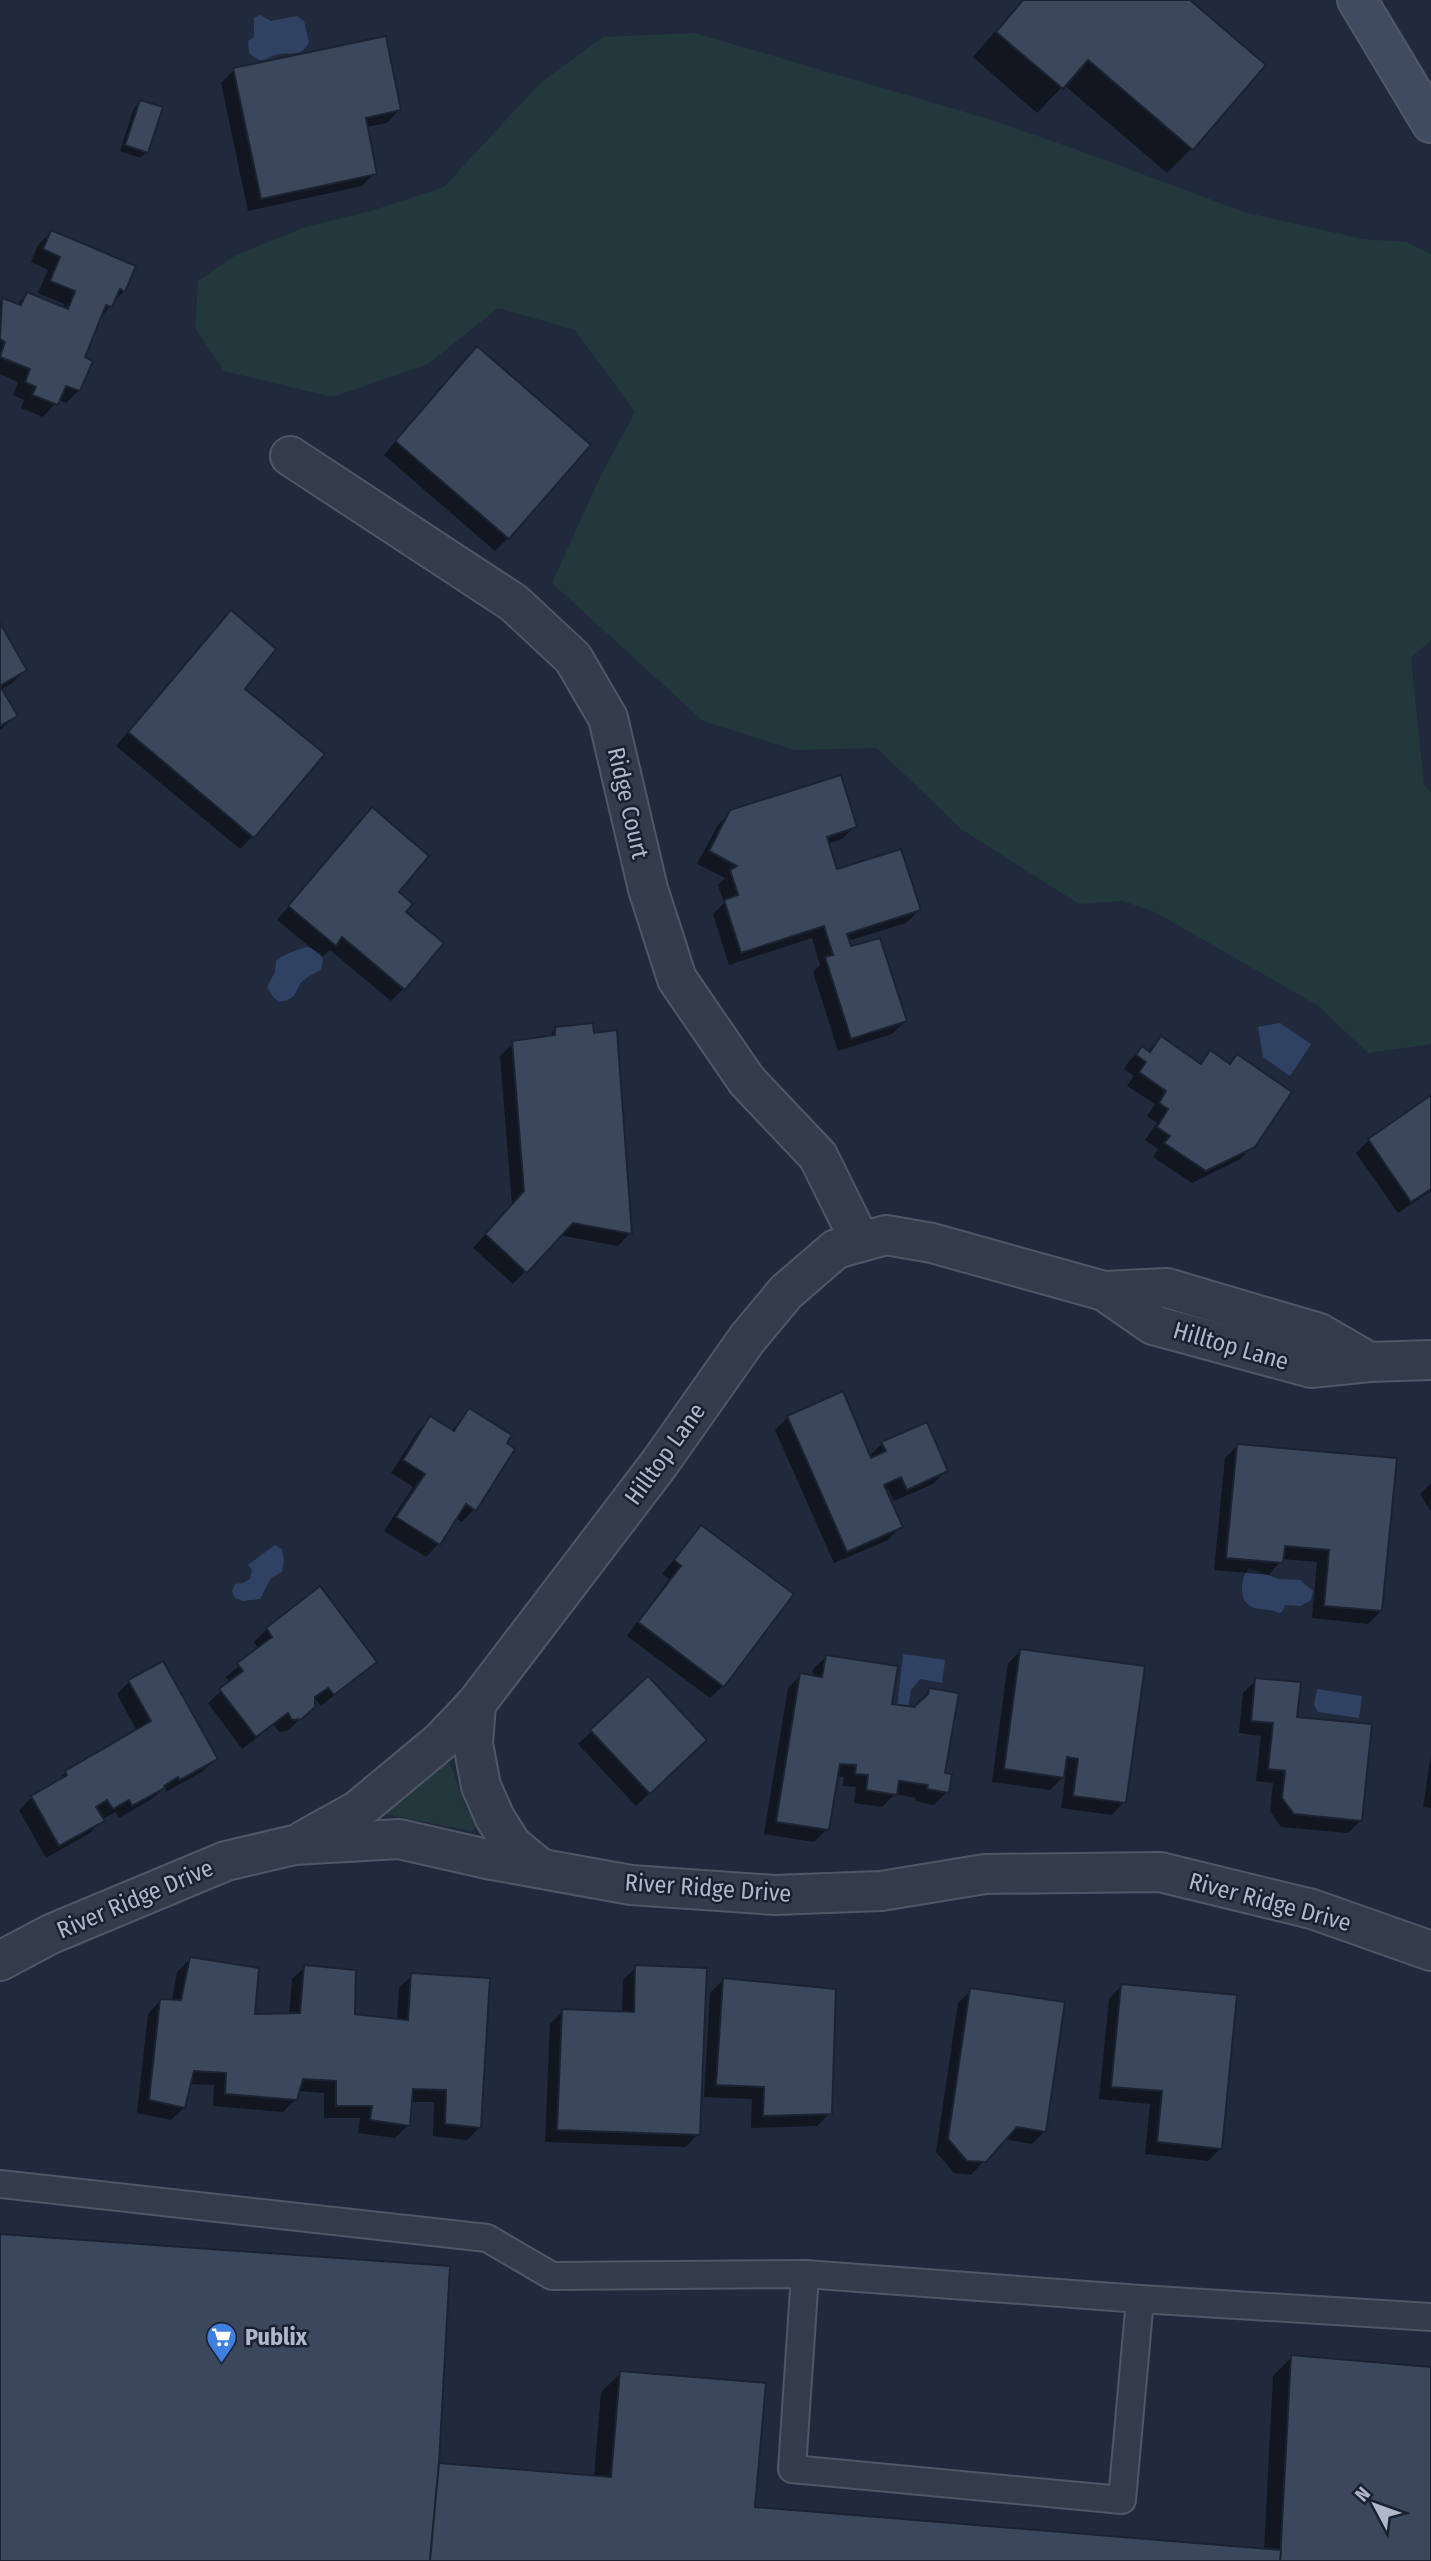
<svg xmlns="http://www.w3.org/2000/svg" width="1431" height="2561" font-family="'Fira Sans Condensed',sans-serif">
	<rect width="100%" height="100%" fill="#202a3c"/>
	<!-- green -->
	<g fill="#22383d">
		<path d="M695,33L985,118L1075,149L1244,212L1362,239L1406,242L1431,254V640L1411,658L1424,785L1431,793V1044L1368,1053L1317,1005L1155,912L1123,901L1079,904L961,829L877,748L795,750L703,721L552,583L600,477L635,412L575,330L498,308L428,364L333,397L224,371L195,328L198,281L236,255L305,227L371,211L444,187L540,83L603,37Z"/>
		<path d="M444,1763H449L451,1766L464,1803L476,1825L474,1829L471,1831L380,1813Z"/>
	</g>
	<!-- water -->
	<g fill="#304263">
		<path d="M260,15L271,21L297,16L304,21L309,42C301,57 295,52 280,54C264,56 265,67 249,53L248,41L254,37V18Z"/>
		<path d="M308,947L321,953L323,960L321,969C316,973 310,975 305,979C293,989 300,999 279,1002L273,997L267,987L275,972L276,961C280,956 301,948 308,947Z"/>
		<path d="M1280,1023L1311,1044L1290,1076L1263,1057L1258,1027Z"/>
		<path d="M275,1545L282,1549L284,1560L282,1572L271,1578L260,1599L243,1601L235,1598L232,1591L235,1584L243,1583L250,1579L252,1570L248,1565Z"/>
		<path d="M1249,1568L1279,1579L1300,1580L1313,1591L1311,1600L1301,1606L1285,1605L1282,1612L1279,1613C1270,1608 1261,1611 1252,1607C1237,1600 1241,1577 1249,1568Z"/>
		<path d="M903,1654L945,1660L942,1683L920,1679L911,1690L908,1709L897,1708Z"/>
		<path d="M1317,1689L1362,1696L1359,1718L1318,1712L1314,1705Z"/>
	</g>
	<!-- shadow -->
	<g fill="#0007">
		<path d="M1022,0H1188L1191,149L1167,173L1064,85L1037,113L973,57Z"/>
		<path d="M234,70L399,110L387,123L366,127L375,173L362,186L248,211L221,83Z"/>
		<path d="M140,102L147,152L140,158L120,151L134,108Z"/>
		<path d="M51,232L124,291L99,319L82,358L79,390L66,403L58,400L43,417L21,408L24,400L13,395L18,382L0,374V302L2,300L16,305L27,294L62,309L64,304L38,293L48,270L31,262L38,245Z"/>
		<path d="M465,361L508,538L495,551L384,455Z"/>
		<path d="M231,612L242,689L253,836L240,849L116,746Z"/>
		<path d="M0,627L25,670L12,683L0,690L15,716L0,730Z"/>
		<path d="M731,812L855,826L842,839L827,844L836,872L919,910L906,923L848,941L850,949L905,1021L892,1034L838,1051L813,972L820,965L812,938L729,965L713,914L724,903L718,885L725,878L697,864L718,825Z"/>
		<path d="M360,822L404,912L403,989L391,1001L330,950L322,957L277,920Z"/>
		<path d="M556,1029L630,1233L618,1246L559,1235L513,1284L473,1248L512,1205L500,1056L513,1043L547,1038Z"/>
		<path d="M1161,1038L1199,1064L1211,1052L1229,1065L1237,1056L1254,1145L1240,1159L1192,1183L1153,1157L1158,1149L1145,1140L1157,1123L1147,1116L1155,1104L1127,1086L1134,1076L1124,1069L1129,1061L1142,1048L1147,1052Z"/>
		<path d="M1431,1097V1191L1398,1213L1356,1153L1369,1140Z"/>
		<path d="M470,1410L474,1509L462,1522L455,1518L438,1544L426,1557L384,1531L413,1487L391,1473L418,1431L430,1418L451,1431Z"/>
		<path d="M788,1417L869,1457L882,1443L946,1471L933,1484L894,1501L888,1489L885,1491L900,1527L888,1540L834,1563L775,1430Z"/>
		<path d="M1238,1445L1395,1460L1381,1611L1368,1624L1312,1618L1317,1562L1282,1559L1269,1575L1214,1570L1225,1458Z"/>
		<path d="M1431,1483V1512L1420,1494Z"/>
		<path d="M701,1527L723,1686L710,1698L627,1636L669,1579L662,1574Z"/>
		<path d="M267,1629L375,1662L321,1706L314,1697L300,1719L287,1731L279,1732L274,1725L242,1749L208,1703L230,1683L226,1677L259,1649L254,1642Z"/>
		<path d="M1021,1651L1124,1802L1112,1815L1061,1808L1066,1774L1050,1790L992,1782L1008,1663Z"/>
		<path d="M826,1657L890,1705L916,1707L917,1703L930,1690L947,1792L934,1805L915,1801L916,1798L895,1794L882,1807L854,1803L856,1787L843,1786L844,1777L836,1776L827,1829L814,1842L764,1834L788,1688L801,1675L812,1677L813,1669Z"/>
		<path d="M648,1679L692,1752L636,1806L578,1744Z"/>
		<path d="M1256,1680L1295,1718L1361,1820L1348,1833L1281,1827L1270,1811L1273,1783L1256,1781L1261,1736L1239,1733L1243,1693Z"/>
		<path d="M129,1682L216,1758L203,1771L166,1792L165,1788L150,1800L119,1818L116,1812L102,1819L90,1833L46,1858L19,1810L32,1797L53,1785L66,1772L137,1731L117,1694Z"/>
		<path d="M1431,1755V1808L1423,1807Z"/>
		<path d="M190,1959L253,2015H289L292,1979L305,1967L353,2016L397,2021L399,1988L412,1975L480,2127L467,2140L433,2136L434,2102H410L408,2125L395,2138L358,2133L360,2118H324V2093L298,2091L296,2099L283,2112L213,2106L214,2085L189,2084L184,2108L171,2120L137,2113L148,2014L160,2001L172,2002L177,1972Z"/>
		<path d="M636,1967L698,2134L686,2147L545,2142L550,2024L563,2011L622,2013L623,1980Z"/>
		<path d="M723,1980L830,2113L817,2126L751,2128L752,2099L704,2097L710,1993Z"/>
		<path d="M1121,1986L1221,2148L1208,2161L1145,2154L1150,2104L1099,2099L1109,1999Z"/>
		<path d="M971,1990L1045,2131L1032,2144L1004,2139L971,2175L954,2173L936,2152L958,2003Z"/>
		<path d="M0,2236L437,2464L594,2478L601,2392L621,2373L753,2508L1264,2550L1273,2376L1292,2357L1431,2368V2561H0Z"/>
	</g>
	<!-- building -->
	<g fill="#3b485c" stroke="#1b2333" stroke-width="2">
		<path d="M1023,0H1190L1266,65L1193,150L1088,60L1063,89L996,32Z"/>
		<path d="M386,36L401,110L366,118L377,174L261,199L233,68Z"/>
		<path d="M140,100L163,107L148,153L125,145Z"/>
		<path d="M51,230L136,266L125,292L120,289L112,307L106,305L85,357L93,361L80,391L66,386L58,405L32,395L36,387L25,382L30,369L0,357L5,342L0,339L2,298L21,305L27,292L68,309L75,291L50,281L60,257L43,249Z"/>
		<path d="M477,346L591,445L509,539L395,441Z"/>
		<path d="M231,610L276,649L245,689L325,754L254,838L128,732Z"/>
		<path d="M0,623L27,670L0,686L18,716L0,726Z"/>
		<path d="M841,775L857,827L827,837L837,869L901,849L921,910L847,934L851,946L880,938L907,1021L851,1039L825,957L833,955L824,926L741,953L724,900L738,895L730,870L737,866L709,851L730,810Z"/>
		<path d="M372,807L429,856L399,892L413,904L406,912L444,943L405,990L342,937L336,946L288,906Z"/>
		<path d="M593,1023L594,1033L617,1030L632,1234L573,1223L527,1273L485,1234L524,1191L512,1041L555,1035V1027Z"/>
		<path d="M1161,1036L1201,1064L1210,1050L1230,1064L1237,1054L1292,1092L1255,1147L1206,1171L1164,1143L1170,1136L1157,1127L1168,1109L1159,1103L1166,1091L1139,1072L1146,1062L1136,1055L1142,1046L1150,1052Z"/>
		<path d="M1431,1095V1189L1411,1202L1368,1139Z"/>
		<path d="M843,1391L871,1458L886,1451L881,1442L927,1422L948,1471L907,1490L901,1477L884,1485L903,1527L847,1552L787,1416Z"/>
		<path d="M469,1408L512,1435L507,1443L515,1449L476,1511L466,1504L440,1545L396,1517L425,1474L403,1460L430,1416L454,1431Z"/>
		<path d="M1237,1444L1397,1458L1382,1611L1324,1606L1329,1550L1285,1546L1283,1563L1226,1558Z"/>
		<path d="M701,1525L794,1594L724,1687L638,1622L681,1566L674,1560Z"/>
		<path d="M320,1586L377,1662L334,1695L328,1688L315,1697V1707L302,1719L292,1720L288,1713L256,1737L219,1689L243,1671L237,1663L272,1637L266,1628Z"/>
		<path d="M1020,1649L1145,1666L1126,1803L1073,1796L1078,1759L1067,1757L1064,1778L1004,1769Z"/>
		<path d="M826,1655L898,1666L892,1704L914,1707L928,1694L929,1688L959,1693L945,1773L952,1774L949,1793L927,1789L928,1785L899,1781L897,1795L866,1790L868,1775L855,1774L856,1765L840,1764L829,1830L776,1822L800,1673L822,1677Z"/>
		<path d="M163,1661L218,1759L180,1780L178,1777L164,1786L165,1788L132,1806L129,1800L113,1809L107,1800L96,1807L105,1821L59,1846L31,1796L67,1775L65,1771L151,1721L128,1680Z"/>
		<path d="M648,1676L707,1740L650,1794L590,1730Z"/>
		<path d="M1255,1678L1301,1682L1297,1717L1372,1724L1362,1821L1294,1814L1282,1798L1285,1771L1268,1769L1273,1723L1251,1721Z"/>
		<path d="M190,1957L259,1968L255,2014L300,2013L304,1965L356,1970L355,2014L408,2020L411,1973L490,1978L481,2128L445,2124L446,2090L413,2089L410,2126L370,2120L372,2106H336V2081L303,2079L297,2100L225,2094L226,2073L194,2071L185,2108L149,2100L160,1999L181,2000Z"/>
		<path d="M635,1965L707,1968L700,2135L557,2130L562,2009L634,2012Z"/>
		<path d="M723,1978L836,1989L832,2114L763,2116L764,2087L716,2085Z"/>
		<path d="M1121,1984L1237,1995L1222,2149L1157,2142L1162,2091L1111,2087Z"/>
		<path d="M970,1988L1065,2002L1046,2132L1017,2127L986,2162L967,2161L948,2139Z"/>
		<path d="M0,2234L450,2266L439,2463L430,2561H0Z"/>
		<path d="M1291,2355L1431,2367V2561H1280Z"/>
		<path d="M620,2371L766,2383L755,2507L1281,2550L1280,2561H430L439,2463L611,2477Z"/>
	</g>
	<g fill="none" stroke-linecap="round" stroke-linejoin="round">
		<defs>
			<g id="lane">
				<path d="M0,2184L487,2238L552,2276L805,2274L792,2469L1122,2500L1140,2299L1431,2317"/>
				<path d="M805,2274L1140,2299"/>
			</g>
			<g id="street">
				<path d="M290,456L514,603L573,658L608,718L648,889L677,979L747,1081L818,1156L860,1241"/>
				<path d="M1104,1291L1153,1325L1311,1368L1369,1362L1431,1360"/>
				<path d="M476,1704L473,1744L481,1786L495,1818L512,1845L540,1868"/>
				<path d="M304,1840L358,1810L441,1741L476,1704L659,1464L747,1339L786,1292L836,1249L886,1235L932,1243L1104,1291L1167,1288L1319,1333L1369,1362"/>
				<path d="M0,1961L51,1934L226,1861L294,1845L399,1839L487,1859L631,1885L775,1895L881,1891L985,1874L1160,1872L1312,1909L1431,1951"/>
			</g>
			<path id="secondary" d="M1357,0L1431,123"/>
		</defs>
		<!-- lane casing -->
		<use href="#lane" stroke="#4f5767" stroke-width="30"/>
		<!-- street casing -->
		<use href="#street" stroke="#4f5767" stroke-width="42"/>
		<!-- secondary casing -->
		<use href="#secondary" stroke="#4f5767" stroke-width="42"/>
		<!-- lane -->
		<use href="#lane" stroke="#343c4c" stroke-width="26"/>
		<!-- street -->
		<use href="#street" stroke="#343c4c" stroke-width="38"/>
		<!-- secondary -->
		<use href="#secondary" stroke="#414b60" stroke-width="38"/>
	</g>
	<!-- icons -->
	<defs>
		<symbol id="supermarket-pin" viewBox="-11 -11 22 30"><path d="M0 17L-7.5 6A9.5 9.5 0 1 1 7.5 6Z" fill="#3f7fe0" stroke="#192131"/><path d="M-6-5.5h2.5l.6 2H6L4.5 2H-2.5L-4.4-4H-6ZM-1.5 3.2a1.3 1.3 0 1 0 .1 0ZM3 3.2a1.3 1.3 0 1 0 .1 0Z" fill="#fff"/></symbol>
	</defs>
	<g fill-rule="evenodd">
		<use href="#supermarket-pin" x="204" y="2320" width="35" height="47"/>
	</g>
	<g text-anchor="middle" stroke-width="5" stroke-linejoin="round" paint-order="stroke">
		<!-- street labels -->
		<g font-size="24" fill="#afb7c8" stroke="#192131">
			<text transform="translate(628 803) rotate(77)" y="8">Ridge Court</text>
			<text transform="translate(1231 1346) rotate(16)" y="8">Hilltop Lane</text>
			<text transform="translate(665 1454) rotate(-54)" y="8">Hilltop Lane</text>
			<text transform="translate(708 1888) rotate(4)" y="8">River Ridge Drive</text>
			<text transform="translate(135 1899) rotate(-23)" y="8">River Ridge Drive</text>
			<text transform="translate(1270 1902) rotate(15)" y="8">River Ridge Drive</text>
		</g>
		<!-- poi labels -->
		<g font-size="24" font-weight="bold" fill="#afb7c8" stroke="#192131" text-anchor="start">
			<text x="245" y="2345">Publix</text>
		</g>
	</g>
	<!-- north arrow -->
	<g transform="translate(1375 2505) rotate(311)" stroke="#192131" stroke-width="5" paint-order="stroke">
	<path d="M0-5L12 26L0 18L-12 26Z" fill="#afb7c8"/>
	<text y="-10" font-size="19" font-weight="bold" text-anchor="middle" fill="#afb7c8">N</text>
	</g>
</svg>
